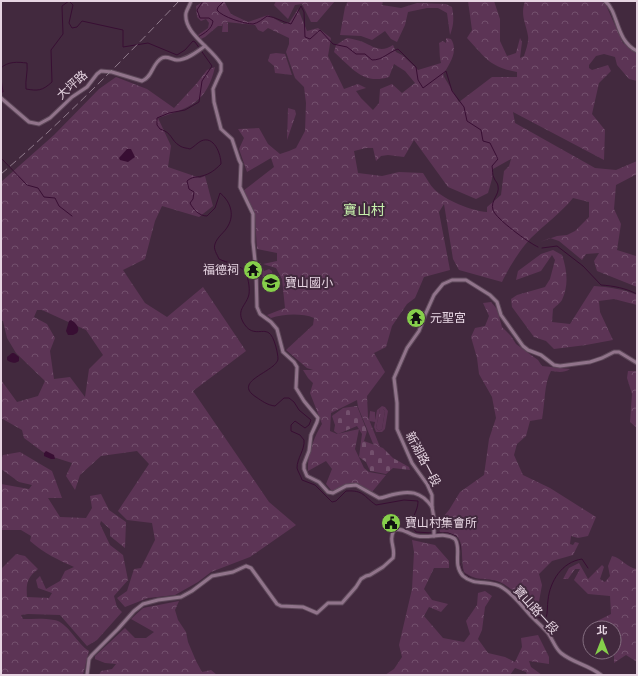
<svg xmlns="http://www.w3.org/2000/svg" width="638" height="676" font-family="'Work Sans','Noto Sans TC',sans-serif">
	<defs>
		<pattern id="grass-tufts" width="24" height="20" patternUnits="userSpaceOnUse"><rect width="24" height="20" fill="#5c3455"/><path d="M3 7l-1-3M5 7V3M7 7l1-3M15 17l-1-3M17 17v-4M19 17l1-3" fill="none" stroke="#73506d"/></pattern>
		<pattern id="forest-crowns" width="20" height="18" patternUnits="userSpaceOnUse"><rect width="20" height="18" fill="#5c3455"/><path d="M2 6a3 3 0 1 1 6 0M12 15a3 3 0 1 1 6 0" fill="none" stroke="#73506d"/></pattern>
		<pattern id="cemetery-stones" width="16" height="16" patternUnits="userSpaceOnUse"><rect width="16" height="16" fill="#5c3455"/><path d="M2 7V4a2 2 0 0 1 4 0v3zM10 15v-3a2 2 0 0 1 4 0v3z" fill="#73506d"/></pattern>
	</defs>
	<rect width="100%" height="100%" fill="#42293e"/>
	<!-- grass -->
	<path fill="url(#grass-tufts)" d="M380,409H383L385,411L382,429L379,431L376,428Z"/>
	<!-- forest -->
	<g fill="url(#forest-crowns)" fill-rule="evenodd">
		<path d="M204,1H224L231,14L248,22L268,15L284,24L289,23L298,9L307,31L318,28L331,38L328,56L344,89L358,84L366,88L356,91L361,98L373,110L379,103L380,89L392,84L402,93L415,83L405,71L394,64L389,77C363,85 352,68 334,52L336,45L347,38C353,39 358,40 363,42C374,47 381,53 393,45L396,52L402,55L418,70L441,63C439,55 440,50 439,43L443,41L446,43V38L451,39C459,52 449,64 443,75L459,102L492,77H517V72C489,67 485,57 467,38L472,30L468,1H494L500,19V41L507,56L516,53L520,38L522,42L520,58L524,56C526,50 529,42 528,36C526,23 520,16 525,1H601L605,3L623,43L637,52V81L629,79L617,65L615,57L604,54L596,56L589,65V68L592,70L608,65L611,71L599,83L592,114L605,130L604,160L513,112L515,123L595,168L616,170L637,161V174L616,185L614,209L621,224L617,250L636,256L637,255V287L597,271L594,261L599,253L586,254L582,260L559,241L550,238L540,242L557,236L567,235L575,231L589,217V202L573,198C561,213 545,224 531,238C521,248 508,269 502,282L459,270L453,259L444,204L439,212L450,270L424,277L415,298L407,304L392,326L386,347L374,353L385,372L367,396L368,417L380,447L374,446L358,407L357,400L331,413L330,431L337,434L359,429L355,449L364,468L369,472L386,475L372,492C355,481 351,481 334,491L331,490L326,484L332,469L326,461L308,471C307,455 314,437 322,424L310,393L313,383L308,378L303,370H313L307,368L286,350L313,325L314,318C302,313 283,314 271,318L267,315L285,308L282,279L276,268L263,264L277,261V253L257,249L255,218L243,191L274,167L271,158L247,172L239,149L244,138L238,129L259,128L268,144L280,154L289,151L296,148L305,131L306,103L304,87L295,78L286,52L289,44V38L268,28L263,32L258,30L255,25L226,22L228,23V32H222L223,22L222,26H218L205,37L201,39L198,35L208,28L209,23L206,19L201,21L197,17L196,6ZM414,140L448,187L476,199L488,193L492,179L493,169L511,159L509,166L504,171L501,195L487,207V212C472,211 444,200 434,189C430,185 427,179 423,173L399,172L382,176L358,173L354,151L366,148H373L376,161L381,156L388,155L404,157Z"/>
		<path d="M276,1H335L317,22H311L302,4L295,5L288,19L274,5Z"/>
		<path d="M348,1H383L382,5L401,8L417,3L446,4L452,7C454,17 454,25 450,35L447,13L438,8H427L408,12L405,25L397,42L391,39L385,31L372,40L361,36L340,35L345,7Z"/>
		<path d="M276,53L285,54L292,75L275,73L274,66L268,61L270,54Z"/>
		<path d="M215,67C207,102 190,108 158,118L171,146L168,167L200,178L205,176L213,206L199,217L162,206L155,221L145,259L123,270L145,303L167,317L203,287L246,351L193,391L269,502L296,525L250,557L211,572L198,582L175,595L148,598L125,607L117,598L127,591L134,569L141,568L155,540L152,523L127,520L118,511L149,464L137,451L101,456L80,475L75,490L66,476L72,463L47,455L24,438L22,430L1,418V380L17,402L38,396L45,381L16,353L7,338L3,321H1V182L54,135L99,89L116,77L147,89L174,108L197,83L207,70ZM37,310H42L86,330L103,355L89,369L85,397L70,377L54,379L50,351L55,338L47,324L34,317Z"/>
		<path d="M288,108L295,110L296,114L287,140Z"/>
		<path d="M553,250L562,255C567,270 569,285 562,300C560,303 555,307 553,309L552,322L570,324L594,286C609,287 623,289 637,295V305L614,299L599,301L600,312L613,340L586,345L554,349L546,341L534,337L512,307L511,299L517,295L545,287L550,279L555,260L552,255L541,271L516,280L518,271L541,254Z"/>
		<path d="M491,302L497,309L502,327L511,336L516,344L538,360L542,366L570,369C564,373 558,372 551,371C544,383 545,404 542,419L530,421L526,436L517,444L514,455L523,475L550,488L596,517L588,536L578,538L571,536L570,544L573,545L575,542L579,543L573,555L552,561L539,574L542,585L538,607L539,616H537C527,605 511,585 497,581C483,577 478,582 464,572C459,551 469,532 440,532L438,523L449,510L460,492L484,475L489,439L496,418L492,397L479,374L477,358L471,337L475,328L485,326L489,316L483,303Z"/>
		<path d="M628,371H637V428L630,422L632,394L627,378Z"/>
		<path d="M20,452L52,471L62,498H48L60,517L86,518L92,508L90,496L101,494L109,510L126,522L125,548L110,536V529L101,521L100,524L110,545L123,555L128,580L114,596L117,607L122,612L97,640L87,646L60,615L28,614L21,615L23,619C33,619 44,618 54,620C68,622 77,644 89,651L83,675H1V569L16,554L25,556L38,569C27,578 26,583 27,597L49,598L52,593L38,588L36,580L40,576L46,589L60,581L65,571L74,567C58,560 44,553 30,541L31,536L21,530H1V484L29,489L32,485L19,482L1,469V460L3,455Z"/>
		<path d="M412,540L435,545L449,561V568H434L424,589L432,600L448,604L441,612L429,607L424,616L443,638L464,642L470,634L466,621L477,605L478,593L485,591L492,596L485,607L482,630L478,639L488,653L505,657L515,662L522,647L521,638L538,635L549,657V664L529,661L531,667L542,675H527L526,672L515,668L510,675H385L394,669L402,657L399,645L412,589L414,552Z"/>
		<path d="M612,556C622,558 627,568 637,569V662L626,655L614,663V628H597V621L611,614L610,596L588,594L574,580L580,569H575L568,579H563L569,568L579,563L588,579L602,565L604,567L600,579L605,582L610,576L608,566Z"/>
		<path d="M179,601L175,610L178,620L186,632L188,642L196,661L202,672L211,670L217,675H99L101,671L112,669L116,664L105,663L95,659V656L125,628L135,638H146L154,632L131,619L143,608Z"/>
	</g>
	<!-- cemetery -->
	<path fill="url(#cemetery-stones)" d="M357,406L367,431L364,441L383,448L393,458L409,467L410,470L393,468L386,474L370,471L366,462L359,457L362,434L357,426L338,434L334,431L335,425L332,416L343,408Z"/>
	<!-- garden -->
	<g fill="#5c3455" fill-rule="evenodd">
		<path d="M262,268H263L264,271L269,269L272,271L273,281L269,285L271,286V289L265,288L266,285L265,284V287H263Z"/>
		<path d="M382,406L385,407L388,411L385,429L382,432H376L374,427L375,422L369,421L370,411L375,412V420L377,410ZM380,409H383L385,411L382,429L379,431L376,428Z"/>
	</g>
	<!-- water -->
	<g fill="#380e33">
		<path d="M127,149H131L135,157L128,162L120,160L119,158Z"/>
		<path d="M71,320C75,322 81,328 77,333L73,335H68L66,331L69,321Z"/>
		<path d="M14,353L19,357V361C15,364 11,363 7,360V357L12,353Z"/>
		<path d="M46,451L54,455L55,459H51L44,456V453Z"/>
	</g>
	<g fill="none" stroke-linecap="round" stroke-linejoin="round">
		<!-- stream -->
		<g stroke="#380e33" stroke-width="1">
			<path d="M224,1L218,7L217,10C222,17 245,24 253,24C258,23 263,19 267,16C276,17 282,22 291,24L301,6L304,12L305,37L310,39L320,30L333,44L347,47L356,54H365L372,60C383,60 387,53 398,49L416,67L418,80L423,88L446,71L452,91L464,107L467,121L481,130L483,141L490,143L498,159L492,166C493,170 492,175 494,178C495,181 498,183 498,186C500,195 490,200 493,210C496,219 529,243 538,247"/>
			<path d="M198,37C205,33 212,29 213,21L209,18H200L197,10L203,1"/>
			<path d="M1,68C8,61 18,62 27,63C28,72 25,80 26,89C38,91 42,91 52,82L51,50L63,34L62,6L69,1L73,5L69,23L72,28L77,27L82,21L123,30V47L148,43L177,55L185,50L193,41L195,42L212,66L202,81L199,102L185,110L169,113L157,118V125L160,129C173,133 170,140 180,146C183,148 187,148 190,149C194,147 197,143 201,141C214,135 221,154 221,164C215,170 210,174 202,176C195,178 193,176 187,181L189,189L194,192L193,199L190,203C193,209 199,216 207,216L215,208L220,193C230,201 235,214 228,226C225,232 217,237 215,244C213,249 217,254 219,259C227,263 237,264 244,270C248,275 250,288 249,294C247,305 236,309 243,322C252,338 262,328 269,333C274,336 278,353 278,359C276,372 231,381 256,397C262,401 267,405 275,406L284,398H289L294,402L299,410L311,420L309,425L305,428L295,421L291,425V431L300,435L304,440C305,450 297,458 297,468C298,472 301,476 302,480L315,485L332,502L336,501L346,491C364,490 363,496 376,505L404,500L418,501C418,515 406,520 416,532L432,533"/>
			<path d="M1,79L3,92H1"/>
			<path d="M1,158L27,185L38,188L44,197L55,198L59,206L72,216"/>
			<path d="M542,248L557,246L583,266L601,285C614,286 625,288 637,294"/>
			<path d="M435,533H448L456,536L460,545L459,561L463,573L474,580"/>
			<path d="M491,582H494L499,584"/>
			<path d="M512,593C522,600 532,621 546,618C548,612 547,606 548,600C550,581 562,562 582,559L588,568"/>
		</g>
		<defs>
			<g id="minor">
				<path d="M191,1C190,5 187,9 186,13C183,33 212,48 221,64V71L213,89L214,102L221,129L232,139L239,160L241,164L240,187L253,214V242L256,270L257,307L260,314L271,322L277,329L283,352L294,362L297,367L296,388L304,401L318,418L317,422L311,435L309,451L304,464V469L307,476L319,482L328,492L333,493L346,486L356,485L379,498C383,498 387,496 391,495C409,490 421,491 432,507"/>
				<path d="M605,1C619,12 615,40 637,51"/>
				<path d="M1,98L29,122L39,124L50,118L72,97L87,87L97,74L101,71L112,72L142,81C153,77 152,63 162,58C167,55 172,60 177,60C187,60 198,51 205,46"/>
				<path d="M434,536V518L432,507V495L427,484L412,463L397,429V403L394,378L407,348L419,331L425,315L434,295L443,284L452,280H466L490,295L497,302L501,315L523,346L528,350L541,355L554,365L560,366L590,362L602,358L614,352H619L637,363"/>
				<path d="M87,675L89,659L92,655L118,629L134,611L143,604L158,600L181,597L192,591L212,576L233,572L246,566L251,568L277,604L281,606L303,607L317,613L328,603H342L356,587L361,579L366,576L370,575L383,567L393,558C396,547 388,542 394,530C403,527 409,535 417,536C430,539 444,531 455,539C462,549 452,564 463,576C475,587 491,579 503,588C514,595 522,606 531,616C536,621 543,627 548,633C553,640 555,648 561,653C573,663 589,665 601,675"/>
			</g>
		</defs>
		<!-- minor casing -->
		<use href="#minor" stroke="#5d4859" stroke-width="5"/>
		<!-- minor -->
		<use href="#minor" stroke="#91748b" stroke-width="3"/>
		<!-- rail -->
		<path stroke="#917c8d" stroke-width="1" stroke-dasharray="8 4" stroke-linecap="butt" d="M1,174C64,120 122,61 179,1"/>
	</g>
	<!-- icons -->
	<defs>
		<symbol id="temple-disc" viewBox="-11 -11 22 22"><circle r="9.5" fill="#86cf4b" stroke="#42293e"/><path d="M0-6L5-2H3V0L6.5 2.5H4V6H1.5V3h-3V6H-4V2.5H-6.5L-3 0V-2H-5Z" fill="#111"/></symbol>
		<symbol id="school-disc" viewBox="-11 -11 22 22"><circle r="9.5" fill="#86cf4b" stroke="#42293e"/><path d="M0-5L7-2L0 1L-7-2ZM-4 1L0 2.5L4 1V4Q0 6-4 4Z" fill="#111"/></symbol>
		<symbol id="civic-disc" viewBox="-11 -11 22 22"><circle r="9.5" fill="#86cf4b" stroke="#42293e"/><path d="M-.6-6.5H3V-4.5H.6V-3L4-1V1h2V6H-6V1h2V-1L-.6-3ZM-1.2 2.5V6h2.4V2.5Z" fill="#111"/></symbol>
	</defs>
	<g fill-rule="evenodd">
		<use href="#temple-disc" x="242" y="259" width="22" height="22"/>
		<use href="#school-disc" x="260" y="272" width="22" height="22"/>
		<use href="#temple-disc" x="405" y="307" width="22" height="22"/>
		<use href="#civic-disc" x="380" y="512" width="22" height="22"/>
	</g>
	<g text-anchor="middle" stroke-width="4" stroke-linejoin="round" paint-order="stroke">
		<!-- street labels -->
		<g font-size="12" fill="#e6d5e2" stroke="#42293e">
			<text transform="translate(72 85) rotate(-42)" y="4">大坪路</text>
			<text transform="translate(423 459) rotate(62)" y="4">新湖路一段</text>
			<text transform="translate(536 610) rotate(48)" y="4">寶山路一段</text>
		</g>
		<!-- poi labels -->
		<g font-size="12" fill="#e6d5e2" stroke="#42293e" text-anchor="start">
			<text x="239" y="274" text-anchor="end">福德祠</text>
			<text x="285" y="287">寶山國小</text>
			<text x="430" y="322">元聖宮</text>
			<text x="405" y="527">寶山村集會所</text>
		</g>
		<!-- quarter labels -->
		<g font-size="14" fill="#c6f0ac" stroke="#42293e">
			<text x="364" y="215">寶山村</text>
		</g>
	</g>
	<!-- border -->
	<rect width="638" height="676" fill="none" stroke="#e6d5e2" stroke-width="4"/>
	<!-- north arrow -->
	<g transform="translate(602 640)"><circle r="19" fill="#42293e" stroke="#846e80"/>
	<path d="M0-3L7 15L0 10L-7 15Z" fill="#86cf4b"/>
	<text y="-6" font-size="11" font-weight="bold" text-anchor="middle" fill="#e6d5e2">北</text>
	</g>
</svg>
